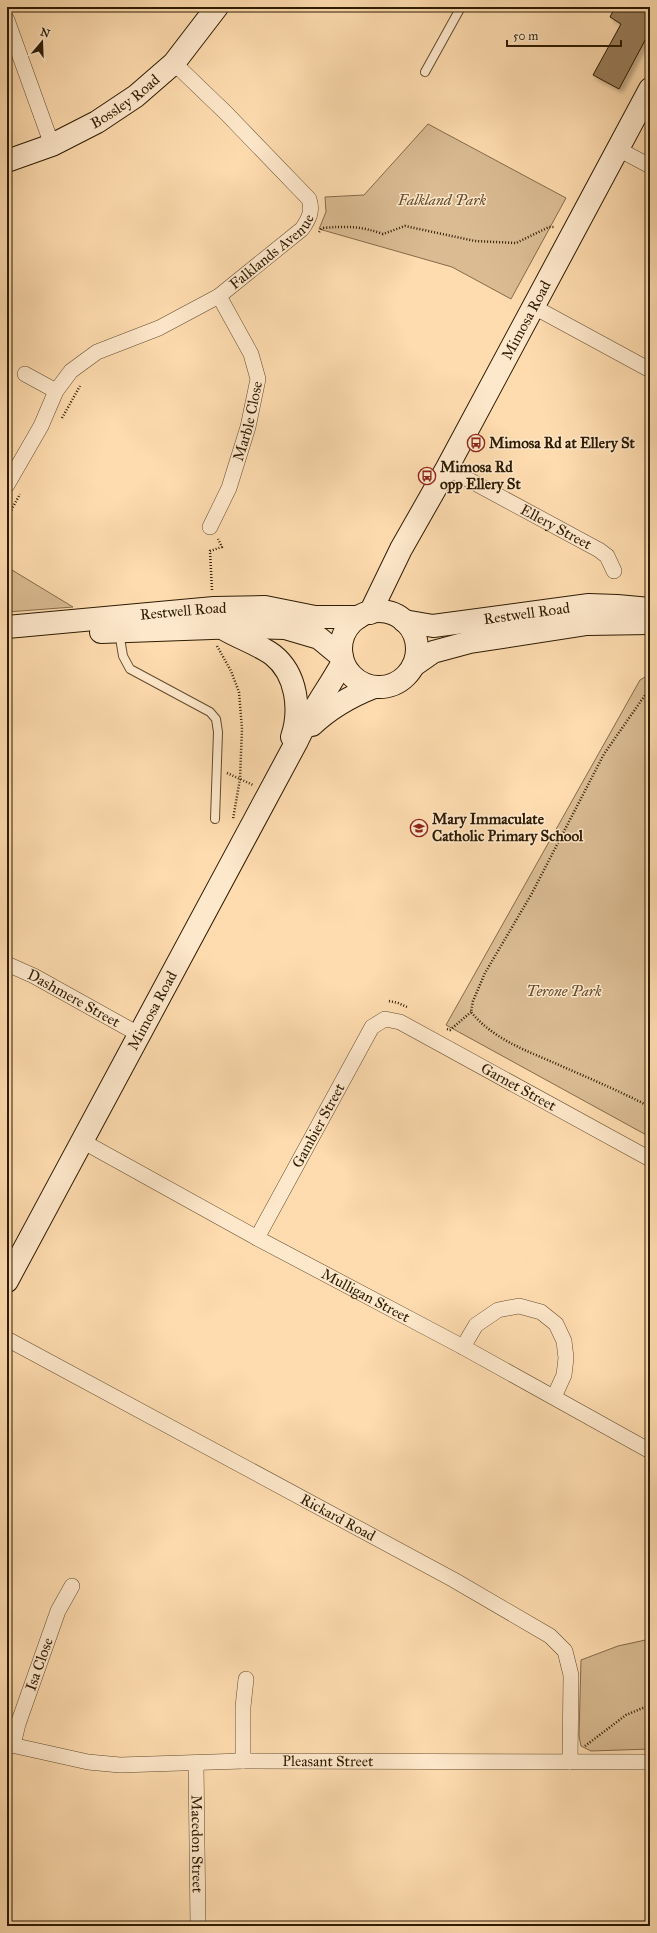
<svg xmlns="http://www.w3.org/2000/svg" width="657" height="1933" font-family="'IM FELL Great Primer',serif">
	<defs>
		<filter id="shadow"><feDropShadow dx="3.5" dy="3.5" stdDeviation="2" flood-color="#0004"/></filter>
	</defs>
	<rect width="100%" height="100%" fill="#fedcaf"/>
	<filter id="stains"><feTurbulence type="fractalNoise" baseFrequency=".005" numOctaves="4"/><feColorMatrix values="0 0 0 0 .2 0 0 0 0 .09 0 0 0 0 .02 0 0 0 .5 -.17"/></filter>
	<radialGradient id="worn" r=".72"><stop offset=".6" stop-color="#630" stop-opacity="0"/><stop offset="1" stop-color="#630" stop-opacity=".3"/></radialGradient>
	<!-- green -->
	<g fill="#dabb92" stroke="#846b4a">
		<path d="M428,124L566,198L511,299L452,267L319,229L326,212L325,197L364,195Z"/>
		<path d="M7,567L73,607L7,612Z"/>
		<path d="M650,674V1137L446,1025L640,680Z"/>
		<path d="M650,1639V1749L591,1751L581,1746L579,1736L581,1660L618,1646Z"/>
	</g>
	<!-- building -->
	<path fill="#9a7f5c" stroke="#2d1b02" filter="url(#shadow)" d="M615,7H650V31L619,89L593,75L621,24L610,17Z"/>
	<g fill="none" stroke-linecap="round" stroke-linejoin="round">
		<defs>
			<g id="lane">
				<path d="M425,72L461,7"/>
				<path d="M119,632L123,656L130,669L210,712L216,719L218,732L215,819"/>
			</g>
			<g id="street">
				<path d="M7,20L52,145"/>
				<path d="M618,149L650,166"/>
				<path d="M534,307L650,370"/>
				<path d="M25,374L56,391"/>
				<path id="s1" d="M447,468L599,550L607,556L614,571"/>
				<path id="s2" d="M7,485L41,426L56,391L71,371L97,352L159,328L219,296L302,229C309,219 313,211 309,199L226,113L174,63"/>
				<path id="s3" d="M210,527L229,488L248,427L258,379L251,354L219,296"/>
				<path id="s4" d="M7,964L34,976L140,1035"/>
				<path id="s5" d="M82,1141L257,1238L463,1347L650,1451"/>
				<path id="s6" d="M257,1238L372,1027L385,1019L400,1022L650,1159"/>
				<path id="s7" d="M7,1339L454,1580L550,1636L565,1651L571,1675L570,1762"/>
				<path d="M463,1347L476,1325L498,1310L519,1306L541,1312L556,1324L564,1341L566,1358L564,1375L554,1397"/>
				<path id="s8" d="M7,1744L88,1762L120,1765L243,1761L650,1762"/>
				<path id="s9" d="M13,1745L18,1724L58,1611L72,1586"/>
				<path d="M243,1761V1707L246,1679"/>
				<path id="s10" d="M196,1763L198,1926"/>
			</g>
			<g id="secondary">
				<path id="s11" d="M7,161L52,145L97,122L136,96L174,63L217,7"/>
				<circle cx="379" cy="649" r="38"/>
				<path id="s12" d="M370,613L401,549L447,468L650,89"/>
				<path id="s13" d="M404,621L433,626L589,605L617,606L650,609"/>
				<path id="s14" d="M7,627L214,608L265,607L315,617H359"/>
				<path d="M224,629C239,638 258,644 273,655C297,674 301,710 292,737"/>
				<path d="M101,632L239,627L285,628L319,638L342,657"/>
				<path d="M413,666L433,652L470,642L587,624L650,623"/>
				<path d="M312,725C330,708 351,696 374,687"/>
				<path id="s15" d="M7,1281L297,741C310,713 328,689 343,662"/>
			</g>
		</defs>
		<!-- lane casing -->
		<use href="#lane" stroke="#614b2d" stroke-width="10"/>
		<!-- street casing -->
		<use href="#street" stroke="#614b2d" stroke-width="16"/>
		<!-- secondary casing -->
		<use href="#secondary" stroke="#2d1b02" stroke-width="24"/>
		<!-- path -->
		<g stroke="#2d1b02" stroke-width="2.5" stroke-dasharray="1 2" stroke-linecap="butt">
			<path d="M319,232L322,228C346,226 361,226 383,234L405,226L475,241L516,243L549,227H554"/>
			<path d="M62,418L80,386"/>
			<path d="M7,518L20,494"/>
			<path d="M212,590L210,551L222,547L218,539"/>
			<path d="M217,646L231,671L239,692L242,729L240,779L233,819"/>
			<path d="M650,688L604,754L531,895L485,973L473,1001L471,1012C493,1039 527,1051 557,1064C588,1078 620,1091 650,1107"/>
			<path d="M227,773L253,785"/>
			<path d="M389,1001L398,1003L407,1007"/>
			<path d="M447,1029L450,1030L471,1012"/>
			<path d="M585,1746L626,1715L650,1705"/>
		</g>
		<!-- lane -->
		<use href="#lane" stroke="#fee8cb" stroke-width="8"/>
		<!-- street -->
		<use href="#street" stroke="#fee8cb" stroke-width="15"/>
		<!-- secondary -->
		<use href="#secondary" stroke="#fee8cb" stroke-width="22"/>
	</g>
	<!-- icons -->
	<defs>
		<symbol id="bus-ring" viewBox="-11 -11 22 22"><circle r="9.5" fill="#fee8cb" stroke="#8f2418" stroke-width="1.5"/><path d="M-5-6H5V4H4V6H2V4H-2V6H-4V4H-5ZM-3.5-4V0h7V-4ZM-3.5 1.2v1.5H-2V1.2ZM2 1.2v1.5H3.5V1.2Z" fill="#8f2418"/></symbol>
		<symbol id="school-ring" viewBox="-11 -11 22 22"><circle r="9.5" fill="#fee8cb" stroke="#8f2418" stroke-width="1.5"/><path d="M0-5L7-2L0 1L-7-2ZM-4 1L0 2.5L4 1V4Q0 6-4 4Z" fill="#8f2418"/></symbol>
	</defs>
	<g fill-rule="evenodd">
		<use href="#bus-ring" x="466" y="433" width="20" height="20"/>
		<use href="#bus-ring" x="417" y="466" width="20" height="20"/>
		<use href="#school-ring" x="409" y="818" width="20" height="20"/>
	</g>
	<g text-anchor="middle" stroke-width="3" stroke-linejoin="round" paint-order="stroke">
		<!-- street labels -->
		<g font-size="15" fill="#2d1b02" stroke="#fee8cb">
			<text dy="5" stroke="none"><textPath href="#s11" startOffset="133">Bossley Road</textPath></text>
			<text dy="5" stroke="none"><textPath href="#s2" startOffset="367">Falklands Avenue</textPath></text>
			<text dy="5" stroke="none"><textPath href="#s12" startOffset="332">Mimosa Road</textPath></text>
			<text dy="5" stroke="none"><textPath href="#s3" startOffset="113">Marble Close</textPath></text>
			<text dy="5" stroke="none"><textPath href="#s1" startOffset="124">Ellery Street</textPath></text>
			<text dy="5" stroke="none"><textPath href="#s14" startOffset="177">Restwell Road</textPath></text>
			<text dy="5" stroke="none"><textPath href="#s13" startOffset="124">Restwell Road</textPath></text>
			<text dy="5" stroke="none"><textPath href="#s4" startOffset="75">Dashmere Street</textPath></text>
			<text dy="5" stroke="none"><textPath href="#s15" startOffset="307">Mimosa Road</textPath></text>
			<text dy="5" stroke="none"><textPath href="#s6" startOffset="406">Garnet Street</textPath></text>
			<text dy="5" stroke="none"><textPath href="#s6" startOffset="128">Gambier Street</textPath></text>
			<text dy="5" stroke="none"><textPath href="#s5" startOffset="323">Mulligan Street</textPath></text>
			<text dy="5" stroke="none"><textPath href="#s7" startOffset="376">Rickard Road</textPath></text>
			<text dy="5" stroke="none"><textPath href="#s9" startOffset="85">Isa Close</textPath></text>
			<text dy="5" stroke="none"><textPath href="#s8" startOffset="323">Pleasant Street</textPath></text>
			<text dy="5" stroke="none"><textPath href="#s10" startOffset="81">Macedon Street</textPath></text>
		</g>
		<!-- park labels -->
		<g font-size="15" font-style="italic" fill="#614b2d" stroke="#fee8cb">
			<text x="442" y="205">Falkland Park</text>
			<text x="564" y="996">Terone Park</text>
		</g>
		<!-- poi labels -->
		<g font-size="15" font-weight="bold" fill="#2d1b02" stroke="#fee8cb" text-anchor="start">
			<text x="489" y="448">Mimosa Rd at Ellery St</text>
			<text x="440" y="472">Mimosa Rd<tspan x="440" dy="17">opp Ellery St</tspan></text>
			<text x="432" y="824">Mary Immaculate<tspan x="432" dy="17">Catholic Primary School</tspan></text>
		</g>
	</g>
	<!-- margin -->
	<rect width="657" height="1933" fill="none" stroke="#fedcaf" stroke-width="24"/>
	<rect x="8" y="8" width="641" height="1917" fill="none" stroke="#2d1b02" stroke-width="2"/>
	<rect x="12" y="12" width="633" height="1909" fill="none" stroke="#2d1b02"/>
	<!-- north arrow -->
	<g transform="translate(42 42) rotate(19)" stroke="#fee8cb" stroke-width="3" paint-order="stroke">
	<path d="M0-3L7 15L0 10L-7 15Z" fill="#2d1b02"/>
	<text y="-6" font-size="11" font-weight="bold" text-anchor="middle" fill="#2d1b02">N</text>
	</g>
	<!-- scale -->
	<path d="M507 40v6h114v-6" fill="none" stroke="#2d1b02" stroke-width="2"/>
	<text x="513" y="40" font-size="12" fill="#2d1b02" stroke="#fee8cb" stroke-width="3" paint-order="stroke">50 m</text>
	<rect width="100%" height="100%" filter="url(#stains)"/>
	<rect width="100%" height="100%" fill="url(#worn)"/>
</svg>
